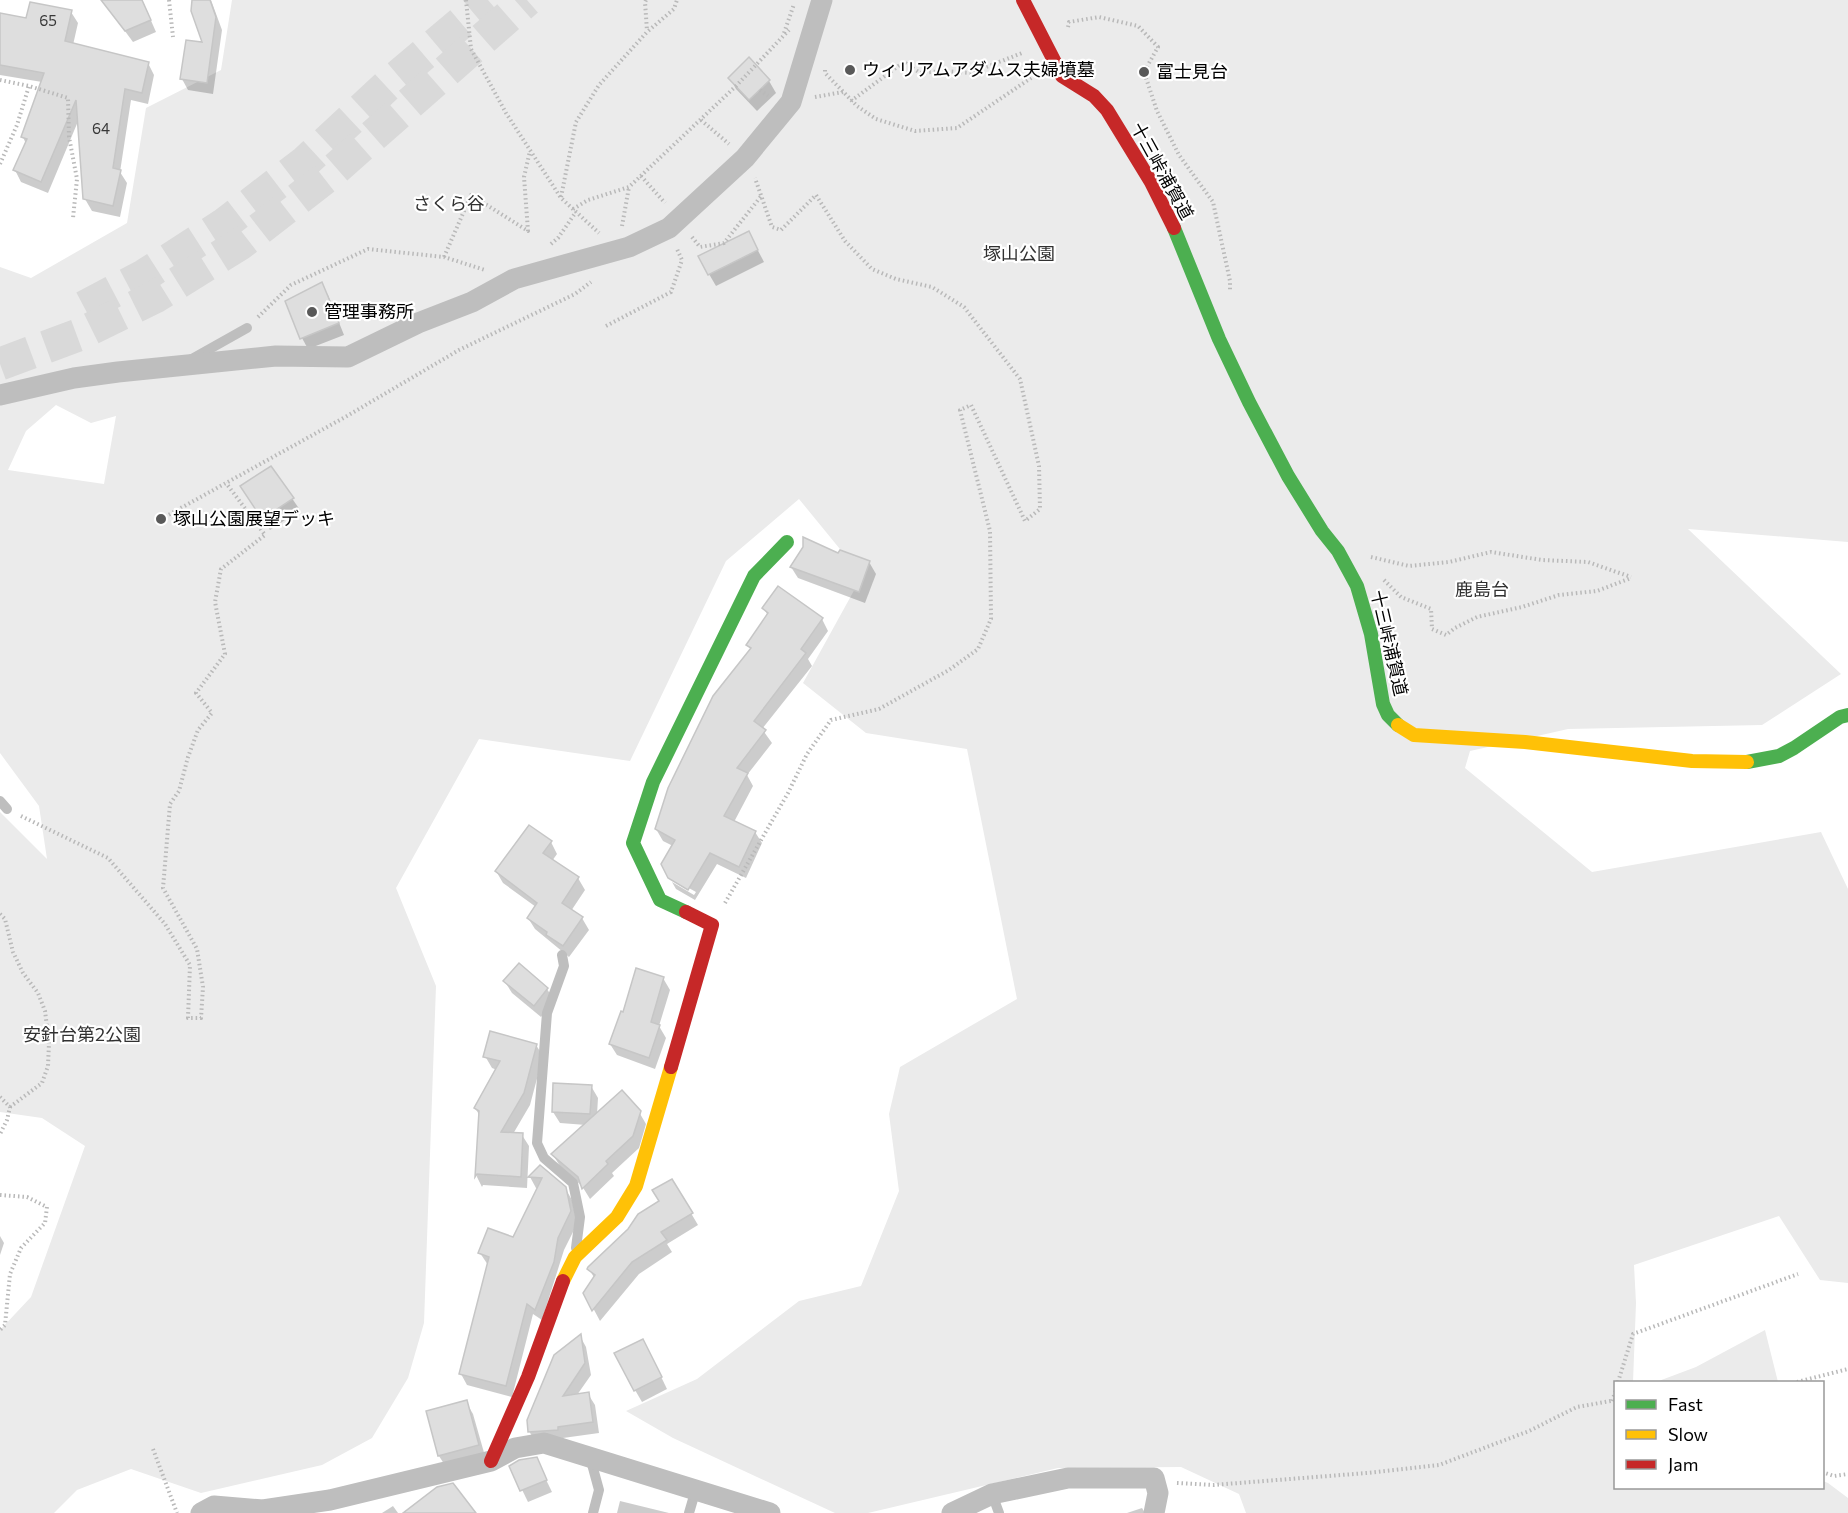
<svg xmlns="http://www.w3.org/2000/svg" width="1848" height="1513" font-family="Commissioner,'Noto Sans JP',sans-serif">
	<rect width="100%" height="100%" fill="#fff"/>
	<!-- green -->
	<g fill="#ebebeb" fill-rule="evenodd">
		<path d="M232,0H1848V542L1688,529L1841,674L1762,725L1568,729L1470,751L1465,768L1592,872L1821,832L1848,889V1283L1820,1280L1779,1216L1634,1265L1636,1303L1633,1382H1616V1488H1822L1823,1481L1828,1483L1848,1498V1513H1246L1239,1494L1181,1467L1058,1468L868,1513H835L673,1438L626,1411L697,1379L799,1301L861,1286L899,1191L889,1114L900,1067L1017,999L967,749L866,733L803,683L862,576L799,499L726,561L630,761L479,739L396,888L436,986L424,1323L408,1378L372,1438L322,1465L201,1493L131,1469L77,1490L54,1513H0V1330L31,1297L85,1146L42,1118L0,1112V812L47,859L39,806L0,753V267L31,278L127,223L146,108L221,70ZM56,405L91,423L116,416L104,484L8,470L26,431Z"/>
		<path d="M1765,1330L1778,1382H1656L1696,1367Z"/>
	</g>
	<!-- shadow -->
	<g fill="#0003">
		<path d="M102,0H142L156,32L133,42Z"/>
		<path d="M194,0H211L222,30L213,94L188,90L182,79L204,44Z"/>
		<path d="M71,12L78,23L73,45L148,63L154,75L148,104L131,100L120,172L127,183L120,217L92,211L85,199L79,119L48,193L21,182L15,170L26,144L23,137L42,82L0,75V15L28,20Z"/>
		<path d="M749,59L769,81L776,93L757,111L736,89L730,78Z"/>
		<path d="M755,245L764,262L716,286L709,274Z"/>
		<path d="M321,284L328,295L344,335L308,349L302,338Z"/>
		<path d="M271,468L300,510L270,530L248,498Z"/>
		<path d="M839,555L869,562L876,574L865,603L798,578L791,567Z"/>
		<path d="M764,608L822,619L828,631L808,659L812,666L762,729L772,743L747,775L753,786L734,822L755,832L762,843L746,878L717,864L695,900L676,889L672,882L694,895L696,892L669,877L673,846L663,841L656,829L751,650L748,645L768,616Z"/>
		<path d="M551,842L557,854L552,861L578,878L585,890L571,911L582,918L589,930L569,957L535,929L528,918L536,907L503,883L496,871Z"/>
		<path d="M663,978L670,990L659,1026L666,1038L655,1069L617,1055L610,1044L624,1014Z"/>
		<path d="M505,982L547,989L554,1000L541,1017L512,993Z"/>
		<path d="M536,1045L543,1056L530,1105L513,1134L522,1135L529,1146L527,1188L483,1185L482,1187L477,1177L480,1116L475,1108L497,1070L492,1068L485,1056Z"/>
		<path d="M591,1086L598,1098L597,1115L639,1112L646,1124L639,1148L612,1173L614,1176L590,1199L582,1186L560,1166L553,1155L586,1125L560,1123L553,1112Z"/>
		<path d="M541,1167L565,1188L572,1200L577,1224L564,1250L542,1320L533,1314L512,1397L467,1385L461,1374L488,1265L480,1253L513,1239L538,1188H536L530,1177Z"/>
		<path d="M672,1181L698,1225L667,1244L672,1252L639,1274L600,1321L585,1293L595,1279L589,1269L660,1201Z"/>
		<path d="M0,1236L4,1243L0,1255Z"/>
		<path d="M580,1336L586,1347L591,1375L577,1395L588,1394L595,1405L599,1433L563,1438L564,1441L536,1443L529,1431Z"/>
		<path d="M649,1352L667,1389L642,1402L635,1390Z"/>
		<path d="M466,1402L473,1414L485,1456L446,1467L439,1456L428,1412Z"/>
		<path d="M536,1459L552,1492L528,1502L511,1467Z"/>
		<path d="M620,1501L669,1513H617Z"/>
		<path d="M393,1506L398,1513H382Z"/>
		<path d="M1142,1508L1145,1513H1127Z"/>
	</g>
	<!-- building -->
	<g fill="#dedede" stroke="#c6c6c6" stroke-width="1.5">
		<path d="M101,0H142L151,20L125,31Z"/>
		<path d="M192,0H210L216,17L207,83L180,79L186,40L202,42L191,11Z"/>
		<path d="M30,2L72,10L65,41L149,62L142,93L125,89L113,168L121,170L113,206L83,199L76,100L41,182L13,170L27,139L21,137L44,73L0,65V13L26,18Z"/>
		<path d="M749,57L770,80L749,100L728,78Z"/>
		<path d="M749,231L758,250L708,275L698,256Z"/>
		<path d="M322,282L339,323L300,339L285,301Z"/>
		<path d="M271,466L294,498L262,519L240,486Z"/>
		<path d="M803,537L838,553L840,550L870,561L859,592L790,567L803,547Z"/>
		<path d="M778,586L823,618L801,649L806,653L754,721L766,730L737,768L748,773L724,816L756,831L739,867L710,853L688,890L668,878L661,864L675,840L655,829L668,788L713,696L751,648L746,645L768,613L762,608Z"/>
		<path d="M529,825L552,841L543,853L579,877L562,903L583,917L563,946L546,935L547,932L527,918L537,903L495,871Z"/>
		<path d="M519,963L548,988L534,1006L503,981Z"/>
		<path d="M636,968L664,977L651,1022L660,1025L649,1058L609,1044L621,1011L623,1012Z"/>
		<path d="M490,1031L537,1044L524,1093L501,1132L523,1133L521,1177L477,1174L475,1177L479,1111L474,1108L500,1061L483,1057Z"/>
		<path d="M553,1083L592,1085L590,1114L552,1112Z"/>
		<path d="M622,1090L641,1111L633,1136L606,1161L608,1164L582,1189L578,1177L551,1154Z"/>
		<path d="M540,1165L566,1187L571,1211L558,1238L554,1262L535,1310L527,1304L506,1386L459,1374L489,1257L478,1253L488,1228L513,1237L542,1178L528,1177Z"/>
		<path d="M672,1179L693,1213L661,1232L667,1240L632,1262L592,1311L583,1293L595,1275L587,1269L588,1267L628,1229L638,1214L659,1201L652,1190Z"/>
		<path d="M581,1334L585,1363L563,1396L589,1392L593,1422L558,1427V1430L528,1432L527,1420L554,1355Z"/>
		<path d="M643,1339L662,1377L634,1391L614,1353Z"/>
		<path d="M467,1400L479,1445L438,1456L426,1411Z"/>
		<path d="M537,1457L547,1480L520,1491L509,1466L519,1460Z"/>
		<path d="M453,1483L476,1513H403L437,1487Z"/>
	</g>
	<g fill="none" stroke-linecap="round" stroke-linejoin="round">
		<!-- highway-tunnel -->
		<g stroke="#d9d9d9" stroke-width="33" stroke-dasharray="33 16" stroke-linecap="butt">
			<path d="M84,307L145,275L223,225L305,162L391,82L488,0"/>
			<path d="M0,364L78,335L155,297L240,244L325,178L527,0"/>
		</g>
		<!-- path -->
		<g stroke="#b9b9b9" stroke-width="4" stroke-dasharray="1.5 3" stroke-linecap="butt">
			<path d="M169,0L173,37"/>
			<path d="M466,0L471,49L506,113L561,198L599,233"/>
			<path d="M646,0L645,2L647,31"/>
			<path d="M1068,27L1069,22L1099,17L1138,26L1158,47L1144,72L1157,111L1179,155L1213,202L1230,281V292"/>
			<path d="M784,33L794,4"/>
			<path d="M825,70V73L857,106L876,119L915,131L957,128L1034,76"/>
			<path d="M0,80L29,86L68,98L69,137L77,179L73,218"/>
			<path d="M760,90L768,96"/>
			<path d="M815,97L843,92"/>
			<path d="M851,101L904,62L920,73L943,71L971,73L1022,53"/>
			<path d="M701,120L729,144"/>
			<path d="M0,164L17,125L29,86"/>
			<path d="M641,176L665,203"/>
			<path d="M561,197L576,122L599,85L647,32L674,9L677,0"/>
			<path d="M573,209L588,200L629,187L736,86L789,30"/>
			<path d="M622,226L629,187"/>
			<path d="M692,237L700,247L724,243L762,195"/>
			<path d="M551,244L558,238L576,212"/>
			<path d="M444,257L471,195L528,231L524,177L530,151"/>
			<path d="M258,317L291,285L368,249L444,257L485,270"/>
			<path d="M606,326L671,292L682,260L677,249"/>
			<path d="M161,519L347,416L459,350L575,294L591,282"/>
			<path d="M1371,557L1409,566L1449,562L1491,552L1542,560L1588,562L1631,577"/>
			<path d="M1384,580L1401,597L1431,609L1432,629L1446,635L1455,628L1477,617L1522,607L1559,595L1597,591L1631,578"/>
			<path d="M21,816L108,858L165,924L190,965L188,1018H201L203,987L197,949L163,888L170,804L179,791L188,757L198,730L212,713L196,693L225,654L215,602L221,569L265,535L226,483"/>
			<path d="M725,903L788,793L807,754L831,720L879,709L949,670L978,649L991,619L990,531L960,410L971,405L1025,521L1040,509L1039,466L1020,379L964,307L932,287L896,279L872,269L845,241L816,195L781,230L772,227L755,178"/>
			<path d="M0,914L5,919L13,952L23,973L38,993L45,1011L49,1043L48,1066L42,1083L10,1107"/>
			<path d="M0,1097L10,1107L7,1120L0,1134"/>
			<path d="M0,1195L27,1197L47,1207L45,1223L21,1248L10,1274L5,1325L0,1330"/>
			<path d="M1618,1382L1633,1334L1798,1274"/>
			<path d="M1797,1382L1848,1369"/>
			<path d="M1612,1401L1616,1390"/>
			<path d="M153,1449L177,1513"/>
			<path d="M1822,1472L1834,1476L1848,1474"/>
			<path d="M1177,1483L1213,1485L1367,1473L1439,1465L1529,1431L1577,1407L1616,1400"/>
		</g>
		<!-- lane -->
		<g stroke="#bebebe" stroke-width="10">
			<path d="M190,360L247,328"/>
			<path d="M0,801L7,809"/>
			<path d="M562,955L564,966L547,1013L537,1143L544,1158L573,1183L580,1217L576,1248"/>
			<path d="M590,1457L599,1490L593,1513"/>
			<path d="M992,1494L999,1513"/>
			<path d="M689,1513L696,1489"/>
		</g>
		<!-- street -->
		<g stroke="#bebebe" stroke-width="21">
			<path d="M0,395L74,378L118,372L276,356L348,357L418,323L472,302L514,279L629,247L669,228L745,158L791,102L822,0"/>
			<path d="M201,1513L214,1506L263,1510L330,1500L491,1461L515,1448L544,1443L770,1513"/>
			<path d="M952,1513L992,1494L1068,1478H1154L1158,1493L1154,1513"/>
		</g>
		<!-- fast -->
		<g stroke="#4caf50" stroke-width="14">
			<path d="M1174,228L1219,339L1249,402L1288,476L1322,531L1338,551L1357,586L1371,634L1383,704L1388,715L1398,725"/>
			<path d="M1747,762L1779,756L1794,748L1840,717L1848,715"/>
			<path d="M686,912L660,900L633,843L653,782L754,576L787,542"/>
		</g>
		<!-- slow -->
		<g stroke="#ffc107" stroke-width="14">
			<path d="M1398,725L1414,735L1525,742L1692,761L1747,762"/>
			<path d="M563,1281L575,1257L617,1217L636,1186L671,1067"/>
		</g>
		<!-- jam -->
		<g stroke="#c62828" stroke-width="14">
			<path d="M1023,0L1062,76L1094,96L1107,110L1151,182L1174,228"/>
			<path d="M671,1067L712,925L686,912"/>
			<path d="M491,1461L528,1377L563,1281"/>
		</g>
	</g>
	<!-- markers -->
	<g fill="#595959" stroke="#fff" stroke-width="2">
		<circle cx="850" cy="70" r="6"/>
		<circle cx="1144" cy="72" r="6"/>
		<circle cx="312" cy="312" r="6"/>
		<circle cx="161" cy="519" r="6"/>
	</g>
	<g text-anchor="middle" stroke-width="4.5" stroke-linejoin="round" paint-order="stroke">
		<!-- number labels -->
		<g font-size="15" fill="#383838">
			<text x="48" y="26">65</text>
			<text x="101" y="134">64</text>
		</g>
		<!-- poi labels -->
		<g font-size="18" fill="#000" stroke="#fff" text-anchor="start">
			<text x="862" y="76">ウィリアムアダムス夫婦墳墓</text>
			<text x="1156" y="78">富士見台</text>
			<text x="324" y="318">管理事務所</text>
			<text x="173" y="525">塚山公園展望デッキ</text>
		</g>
		<!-- street labels -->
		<g font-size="18" fill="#000" stroke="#fff">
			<text transform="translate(1162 171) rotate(61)" y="6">十三峠浦賀道</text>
			<text transform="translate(1389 643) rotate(77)" y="6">十三峠浦賀道</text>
		</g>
		<!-- park labels -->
		<g font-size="18" fill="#313131" stroke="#fff">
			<text x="449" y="210">さくら谷</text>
			<text x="1019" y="260">塚山公園</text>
			<text x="1482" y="596">鹿島台</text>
			<text x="82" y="1041">安針台第2公園</text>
		</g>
	</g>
	<!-- legend -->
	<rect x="1614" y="1381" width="210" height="108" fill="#ffffff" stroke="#999999" stroke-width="1.5"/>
	<rect x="1626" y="1400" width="30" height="9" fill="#4caf50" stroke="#999999" stroke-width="1.5"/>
	<text x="1668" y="1411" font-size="18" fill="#000000">Fast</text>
	<rect x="1626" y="1430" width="30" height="9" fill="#ffc107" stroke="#999999" stroke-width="1.5"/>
	<text x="1668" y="1441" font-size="18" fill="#000000">Slow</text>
	<rect x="1626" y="1460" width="30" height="9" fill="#c62828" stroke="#999999" stroke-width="1.5"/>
	<text x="1668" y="1471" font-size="18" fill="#000000">Jam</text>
</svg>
